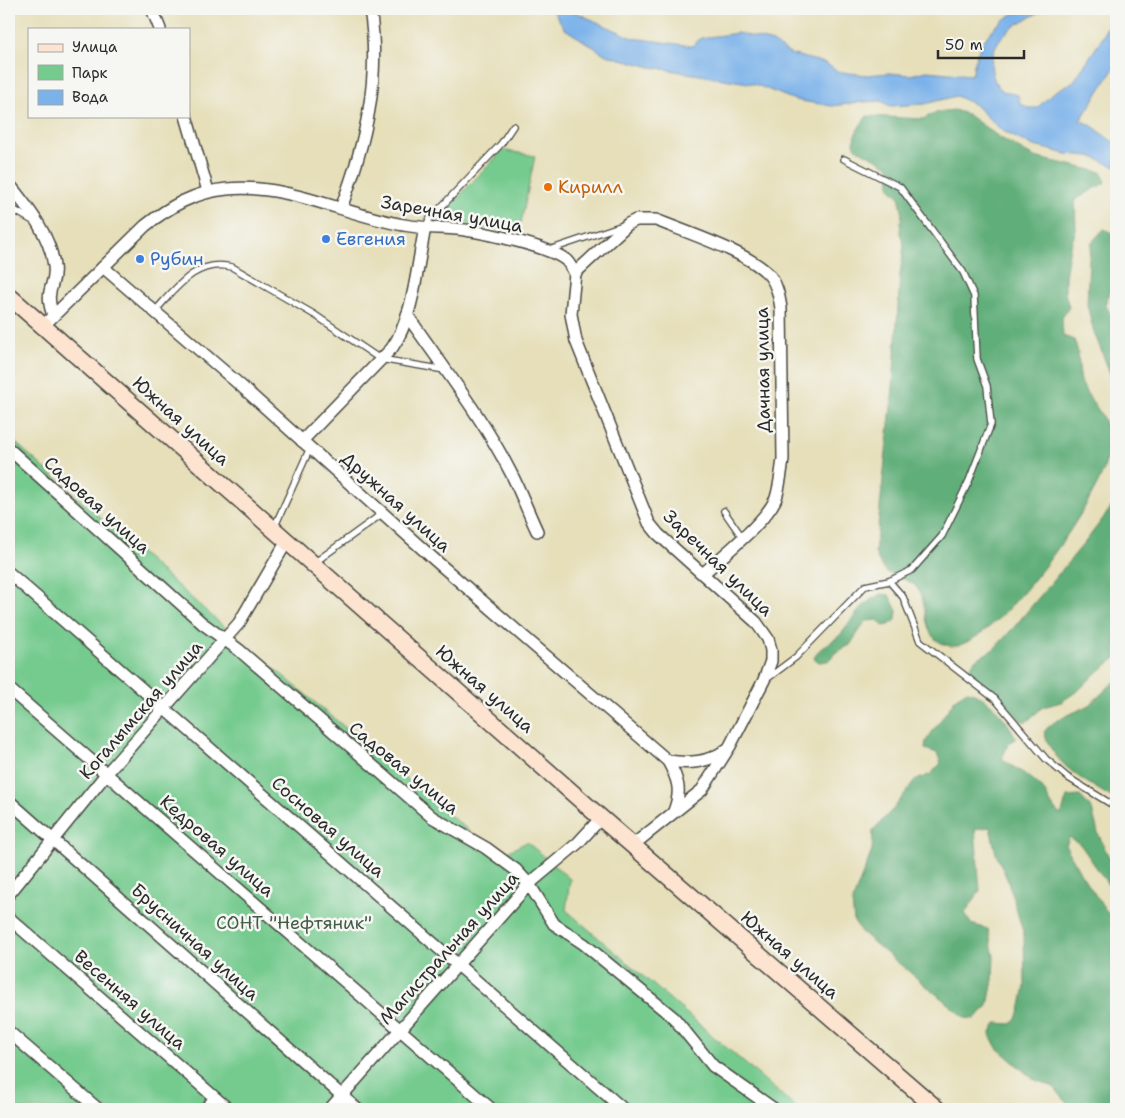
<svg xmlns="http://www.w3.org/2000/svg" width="1125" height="1118" font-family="'Shantell Sans',sans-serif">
	<rect width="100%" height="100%" fill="#f6f6f2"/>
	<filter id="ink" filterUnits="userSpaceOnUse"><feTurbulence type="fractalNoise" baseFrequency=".02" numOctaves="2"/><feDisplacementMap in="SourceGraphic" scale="10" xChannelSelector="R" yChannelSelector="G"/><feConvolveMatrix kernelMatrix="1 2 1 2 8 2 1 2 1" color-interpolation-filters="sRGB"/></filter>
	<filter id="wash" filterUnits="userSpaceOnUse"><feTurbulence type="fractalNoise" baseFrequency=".0096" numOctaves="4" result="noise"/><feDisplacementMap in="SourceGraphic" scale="20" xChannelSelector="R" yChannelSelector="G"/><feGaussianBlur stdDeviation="1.12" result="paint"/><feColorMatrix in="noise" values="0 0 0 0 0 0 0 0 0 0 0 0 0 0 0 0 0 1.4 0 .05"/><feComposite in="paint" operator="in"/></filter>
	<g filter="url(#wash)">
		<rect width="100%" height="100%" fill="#e6dfba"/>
		<!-- green -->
		<g fill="#75ca8e" stroke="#507a5c">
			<path d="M503,150L535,156L521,223L495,230L439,217Z"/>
			<path d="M9,437L221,624L499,856L527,842L570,879L566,910L798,1109H9Z"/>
		</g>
		<!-- forest -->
		<g fill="#60ae79" stroke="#466c52">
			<path d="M954,110L967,114L999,137L1034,157L1101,172L1106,182L1075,200L1076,231L1070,247L1065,276V293L1069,307L1062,318L1063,336L1074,340C1081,354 1077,369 1082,384C1087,396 1096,405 1102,416C1109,430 1109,450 1105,465C1096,503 988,660 946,645C921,637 929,610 919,591C914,580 897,578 887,572C882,569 878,559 875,553L893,388L900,275L904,245L900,233L902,210L899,196L890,188L889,167C867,148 836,156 867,116L923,119L936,112Z"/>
			<path d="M1104,229L1116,234V285L1113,286L1105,304L1116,324V404L1111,376L1094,332L1087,305L1089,258L1092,242Z"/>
			<path d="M1116,501V658L1095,674L1079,690L1061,702L1043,707L1026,722L1019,720L994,692L978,682L968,671L975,660L994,649L1015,626L1086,541Z"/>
			<path d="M882,594L889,595L897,611L896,620L889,625L883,626L878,620L866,621L850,645L835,653L828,661L819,662L814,658C819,646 832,643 840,635C854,619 861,602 882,594Z"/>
			<path d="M1116,681V800C1087,782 1054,767 1044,732C1055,717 1075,714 1090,704C1099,697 1106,688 1116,681Z"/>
			<path d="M967,691C985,693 1010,722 1016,739L1009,743L1002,758C1014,769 1028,774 1040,786C1049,795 1050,808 1061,815L1067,797L1080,796L1092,809L1098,833L1116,873V896L1080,844L1069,837L1066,846L1081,874L1116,925V1109H1072L1054,1087L1033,1079L997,1048L990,1035L996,1023L1012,1024L1020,1011L1025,986L1024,935L1008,881L996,854L990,827L975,829L980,891L965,913L971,924L988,929L994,956L993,980L988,1006L974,1019L965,1018L861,932L854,922L852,902L872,851L873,830L895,807L914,781L931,774L941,763L937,753L925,749L926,741L956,698Z"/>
		</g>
		<!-- water -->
		<path fill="#7bb2ea" stroke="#536e8a" d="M552,9H574L577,13L633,38L692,46L701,38L738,33L773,42L790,54L825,63L839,72L867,75L889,73L910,75L927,71L970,75L973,73C974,45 999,15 1027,9C1033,8 1041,9 1047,9C1032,16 1012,25 1001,38C989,52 987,79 1003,91C1007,93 1014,94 1018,95L1020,103L1028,108H1037L1054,92L1074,81L1103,37L1106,28L1116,16V65L1080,121C1096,124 1102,137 1116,143V167L1090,156L1067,154L1030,145L1001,130L974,104L956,96L925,104L890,106L881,101L864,102L832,106L795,100L754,84L651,67L606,55L565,29Z"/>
	</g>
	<g filter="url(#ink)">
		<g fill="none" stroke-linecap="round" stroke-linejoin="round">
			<defs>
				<g id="lane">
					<path d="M9,207L33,221"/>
					<path d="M425,228L429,220L501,144L513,126"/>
					<path d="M549,250L623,225"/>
					<path d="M155,311C176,288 197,258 232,267L315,315L380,359L445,370"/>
					<path d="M724,511L742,537"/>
					<path d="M274,528L310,448"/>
					<path d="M314,563L383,513"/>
					<path d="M889,581L903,597L920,641L995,699L1046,759L1067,777L1116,807"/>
					<path d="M768,678L796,657L865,586L889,581L912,570L942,536L969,481L991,424L987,386L977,359L974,296L963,272L900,187L844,159"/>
				</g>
				<g id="street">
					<path d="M152,9L160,29"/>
					<path d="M186,116L208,191"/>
					<path d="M9,184C28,208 50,234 54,266C57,286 43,288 53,315"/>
					<path d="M341,208C366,142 381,78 370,9"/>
					<path d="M103,267L240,385L436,561L668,761C678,779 682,791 674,811"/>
					<path d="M575,273L628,224L636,220H656C685,232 751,253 770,276C777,285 779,296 781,308L783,459C781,473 780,485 776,498C766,522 723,555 703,574"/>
					<path d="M407,315C443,367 483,418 512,475C521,493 528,512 537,531"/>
					<path d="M43,326L145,226C170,206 195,192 227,189C289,183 344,215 404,225C424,229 445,227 465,230C487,233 550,247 566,260C570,264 572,269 575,273L571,314L576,341L649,523L658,534L756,622L768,639L771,650V661L764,680L730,746L702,790L633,845"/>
					<path d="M302,441L392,348C414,317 417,265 425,228"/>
					<path d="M9,449L202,623L239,650L432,817L486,848L516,870L529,884L554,924L584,944L674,1018L713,1066L774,1109"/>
					<path d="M9,573L623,1109"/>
					<path d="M9,689L491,1109"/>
					<path d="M668,761C689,764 708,763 726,750"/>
					<path d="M9,801L357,1109"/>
					<path d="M9,894L107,773L239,623L287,541"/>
					<path d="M9,918L228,1109"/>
					<path d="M9,1032L98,1109"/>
					<path d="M205,1109L215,1099"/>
					<path d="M330,1109L529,884L578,843L601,818"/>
				</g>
				<path id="secondary" d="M9,296L601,818L937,1109"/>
			</defs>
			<!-- lane casing -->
			<use href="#lane" stroke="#474640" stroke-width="8"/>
			<!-- street casing -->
			<use href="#street" stroke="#474640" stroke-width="14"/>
			<!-- secondary casing -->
			<use href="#secondary" stroke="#474640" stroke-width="19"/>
			<!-- lane -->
			<use href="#lane" stroke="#fff" stroke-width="5.5"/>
			<!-- street -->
			<use href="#street" stroke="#fff" stroke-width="11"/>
			<!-- secondary -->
			<use href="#secondary" stroke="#fde4d1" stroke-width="16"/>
		</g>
	</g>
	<!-- markers -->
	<circle fill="#e8710a" stroke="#f6f6f2" stroke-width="2" cx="548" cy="187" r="5"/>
	<g fill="#3f7fe0" stroke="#f6f6f2" stroke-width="2">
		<circle cx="326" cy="239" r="5"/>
		<circle cx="140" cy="259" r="5"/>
	</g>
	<g text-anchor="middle" stroke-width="5" stroke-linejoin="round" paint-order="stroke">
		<!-- food labels -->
		<g font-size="18" fill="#c56008" stroke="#f6f6f2" text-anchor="start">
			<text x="558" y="193">Кирилл</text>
		</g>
		<!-- street labels -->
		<g font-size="18" fill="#2b2b2b" stroke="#f6f6f2">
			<text transform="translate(452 214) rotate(10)" y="6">Заречная улица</text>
			<text transform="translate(763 370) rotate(-91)" y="6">Дачная улица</text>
			<text transform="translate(181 421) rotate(42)" y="6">Южная улица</text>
			<text transform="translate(396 502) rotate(42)" y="6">Дружная улица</text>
			<text transform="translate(97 505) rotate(42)" y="6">Садовая улица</text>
			<text transform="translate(718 563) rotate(44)" y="6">Заречная улица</text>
			<text transform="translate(485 689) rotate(41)" y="6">Южная улица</text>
			<text transform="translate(141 710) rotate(-49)" y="6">Когалымская улица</text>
			<text transform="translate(404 768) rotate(39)" y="6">Садовая улица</text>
			<text transform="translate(328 827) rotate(41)" y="6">Сосновая улица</text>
			<text transform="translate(217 846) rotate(41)" y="6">Кедровая улица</text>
			<text transform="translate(195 942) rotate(42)" y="6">Брусничная улица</text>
			<text transform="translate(449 948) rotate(-48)" y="6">Магистральная улица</text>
			<text transform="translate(790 955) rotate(41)" y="6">Южная улица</text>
			<text transform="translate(130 1000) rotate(41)" y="6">Весенняя улица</text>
		</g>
		<!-- shop labels -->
		<g font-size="18" fill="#366cbe" stroke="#f6f6f2" text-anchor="start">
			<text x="336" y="245">Евгения</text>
			<text x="150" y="265">Рубин</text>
		</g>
		<!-- park labels -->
		<g font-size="18" fill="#415b49" stroke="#f6f6f2">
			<text x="294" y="929">СОНТ "Нефтяник"</text>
		</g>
	</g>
	<!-- margin -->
	<rect width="1125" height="1118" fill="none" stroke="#f6f6f2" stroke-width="30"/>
	<!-- legend -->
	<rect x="28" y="28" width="162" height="90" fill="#f6f6f2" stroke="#a5a5a2"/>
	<rect x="38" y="44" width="25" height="8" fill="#fde4d1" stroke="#a5a5a2"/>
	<text x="72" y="52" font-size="15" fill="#2b2b2b">Улица</text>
	<rect x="38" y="65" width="25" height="15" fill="#75ca8e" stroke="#a5a5a2"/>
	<text x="72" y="78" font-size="15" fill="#2b2b2b">Парк</text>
	<rect x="38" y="90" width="25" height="15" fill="#7bb2ea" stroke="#a5a5a2"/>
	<text x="72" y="102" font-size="15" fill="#2b2b2b">Вода</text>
	<!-- scale -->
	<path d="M938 50v8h86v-8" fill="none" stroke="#2b2b2b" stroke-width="2.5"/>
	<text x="945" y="50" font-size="15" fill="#2b2b2b" stroke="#f6f6f2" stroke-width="4" paint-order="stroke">50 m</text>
</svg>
